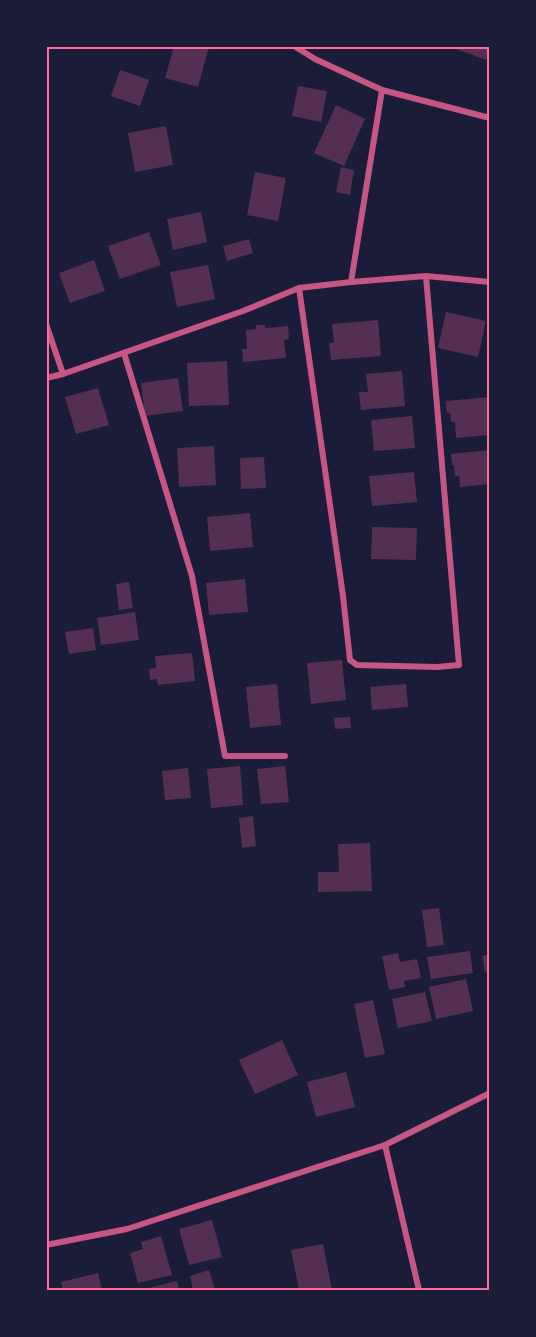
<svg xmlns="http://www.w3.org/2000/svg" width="536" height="1337" font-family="'Public Sans',sans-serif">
	<rect width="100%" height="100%" fill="#1b1b3a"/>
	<!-- building -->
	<g fill="#542f53">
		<path d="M174,46L209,47L198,87L165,78Z"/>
		<path d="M457,46H490V50L486,60L456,49Z"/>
		<path d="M120,70L149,80L140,106L111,96Z"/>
		<path d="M298,86L327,91L321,122L292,116Z"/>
		<path d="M336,105L365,119L344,166L314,153Z"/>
		<path d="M166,126L173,165L135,172L128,133Z"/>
		<path d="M341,167L354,170L350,195L336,192Z"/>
		<path d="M255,172L286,178L278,221L247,215Z"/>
		<path d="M201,212L207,242L173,250L167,219Z"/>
		<path d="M149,232L161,265L120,279L108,246Z"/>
		<path d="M249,239L253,253L227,261L223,246Z"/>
		<path d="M94,260L105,291L70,303L59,273Z"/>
		<path d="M208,265L215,299L177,307L170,272Z"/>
		<path d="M446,312L486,321L478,357L438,348Z"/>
		<path d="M378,320L381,356L331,360L329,343L334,342L332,324Z"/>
		<path d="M256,325H265V328L288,326L289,339L284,340L286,358L243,362L242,349H247L246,330L256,329Z"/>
		<path d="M227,361L229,405L189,406L187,363Z"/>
		<path d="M402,371L405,406L361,410L359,392H368L366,374Z"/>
		<path d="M178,378L183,411L145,416L141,383Z"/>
		<path d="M98,388L109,425L76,434L65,397Z"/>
		<path d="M490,397V435L456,438L455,422H451L450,413H447L446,401Z"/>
		<path d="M412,416L415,448L374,451L371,420Z"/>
		<path d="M214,446L216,485L179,487L177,448Z"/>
		<path d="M490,450V484L460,487L459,476H455L454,465H452L451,454Z"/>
		<path d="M264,457L266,488L241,489L240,458Z"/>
		<path d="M414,472L417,502L372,506L369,476Z"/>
		<path d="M250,513L253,547L210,551L207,517Z"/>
		<path d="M372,527L417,528L416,560L371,559Z"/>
		<path d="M245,579L248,612L209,615L206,583Z"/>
		<path d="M129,582L133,608L119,610L116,584Z"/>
		<path d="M135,612L139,640L101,645L97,618Z"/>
		<path d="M93,628L96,650L69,654L65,632Z"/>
		<path d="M192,653L195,681L158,685L157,679L150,680L149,669L156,668L155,656Z"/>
		<path d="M342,660L346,700L311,704L307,663Z"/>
		<path d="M277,684L281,725L250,728L246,687Z"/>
		<path d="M406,684L408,707L372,710L370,687Z"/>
		<path d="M350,717L351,728L335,729L334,718Z"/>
		<path d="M240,766L243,805L211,808L207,769Z"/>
		<path d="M285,766L289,802L261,804L257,769Z"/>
		<path d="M188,768L191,798L165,800L162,771Z"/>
		<path d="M253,816L256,846L242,848L239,818Z"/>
		<path d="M370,843L372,891L318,892V872H339L338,844Z"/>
		<path d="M439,908L444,945L427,947L422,910Z"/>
		<path d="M470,951L473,973L431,979L427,957Z"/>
		<path d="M398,953L400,962L417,959L421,978L404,981L405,987L389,990L382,956Z"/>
		<path d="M490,954V971L485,972L482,956Z"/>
		<path d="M466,979L473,1011L436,1019L429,987Z"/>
		<path d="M425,992L432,1021L398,1028L392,999Z"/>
		<path d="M373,1000L385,1054L365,1058L354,1004Z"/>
		<path d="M282,1040L298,1075L255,1094L239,1060Z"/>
		<path d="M346,1072L355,1107L316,1117L307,1082Z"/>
		<path d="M212,1220L222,1257L189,1265L179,1229Z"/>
		<path d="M161,1236L172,1275L138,1283L130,1253L143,1249L141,1242Z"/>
		<path d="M323,1244L332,1290H299L291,1250Z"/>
		<path d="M209,1270L215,1290H193L190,1276Z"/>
		<path d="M98,1273L102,1290H63L61,1282Z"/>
		<path d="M177,1281L179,1290H150L149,1288Z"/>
	</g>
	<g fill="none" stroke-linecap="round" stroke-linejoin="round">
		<!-- minor -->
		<g stroke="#c65784" stroke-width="6">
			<path d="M294,46L315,59L382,90L490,118"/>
			<path d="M351,282L382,90"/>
			<path d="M299,288L343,596L350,660L357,665L437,667L459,665L426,276"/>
			<path d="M46,324L63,374"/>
			<path d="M124,353L192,576L225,756H285"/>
			<path d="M46,378L63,374L243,311L299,288L351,282L426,276L490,282"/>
			<path d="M385,1145L419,1290"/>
			<path d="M46,1245L127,1229L385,1145L490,1093"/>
		</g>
	</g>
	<!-- border -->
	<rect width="536" height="1337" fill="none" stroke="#1b1b3a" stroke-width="96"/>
	<rect x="48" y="48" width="440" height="1241" fill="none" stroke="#ff6b9d" stroke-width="2"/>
</svg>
